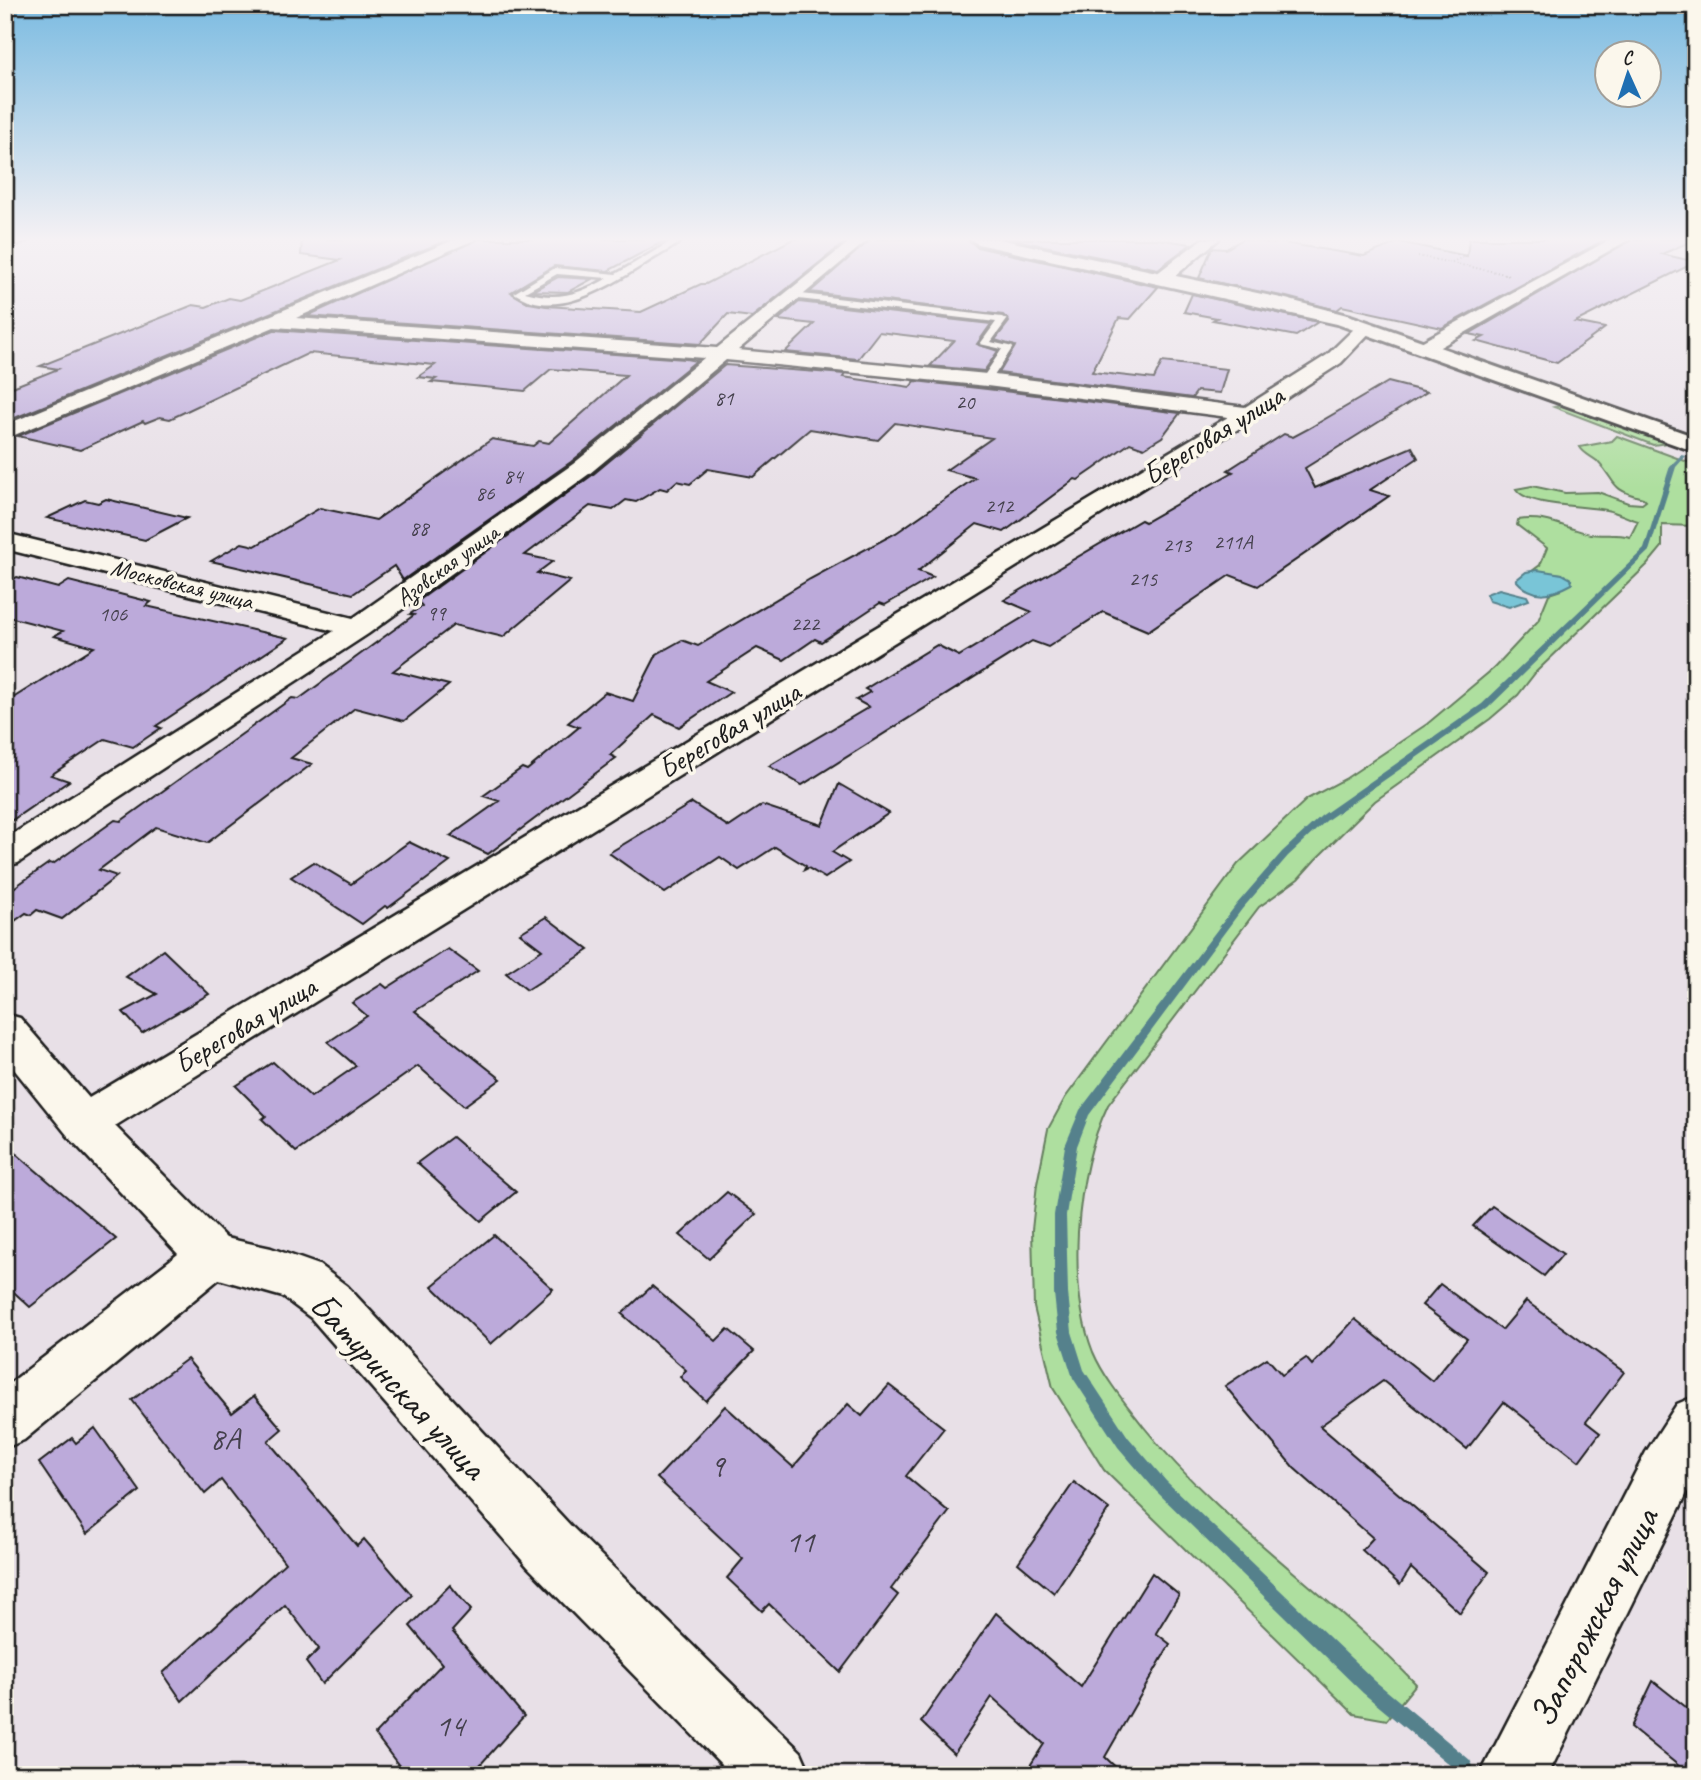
<svg xmlns="http://www.w3.org/2000/svg" width="1701" height="1780" font-family="Caveat,sans-serif">
	<rect width="100%" height="100%" fill="#e8e0e7"/>
	<filter id="ink" filterUnits="userSpaceOnUse"><feTurbulence type="fractalNoise" baseFrequency=".0143" numOctaves="2"/><feDisplacementMap in="SourceGraphic" scale="14" xChannelSelector="R" yChannelSelector="G"/><feConvolveMatrix kernelMatrix="1 2 1 2 8 2 1 2 1" color-interpolation-filters="sRGB"/></filter>
	<g filter="url(#ink)">
		<!-- green -->
		<g fill="#aedf9f" stroke="#657e5e" stroke-width="2">
			<path d="M1563,405L1571,406L1667,443L1653,445L1554,407Z"/>
			<path d="M1617,436L1696,465V526L1662,525V547L1647,565L1536,672L1518,695L1490,719L1375,801L1315,860L1298,879L1259,907L1108,1105C1089,1145 1081,1188 1078,1232C1076,1273 1078,1314 1093,1352C1104,1378 1126,1404 1143,1426C1222,1525 1330,1593 1416,1684L1387,1720L1354,1714L1104,1470L1053,1388L1034,1307L1032,1230L1037,1184L1048,1129L1065,1098L1238,864L1307,799L1345,779L1427,724L1494,668L1538,621L1549,594L1561,590L1562,574L1532,571L1540,565L1547,548L1517,525L1518,520C1545,515 1565,528 1590,534C1603,536 1617,533 1630,537L1638,521C1627,518 1617,512 1606,510C1585,505 1527,507 1516,489L1532,486L1565,493L1598,492L1628,503L1642,504L1646,501L1643,498C1607,489 1618,482 1597,461C1591,456 1584,454 1580,447L1612,441Z"/>
		</g>
		<!-- water -->
		<g fill="#79c5d7" stroke="#54818c" stroke-width="2">
			<path d="M1538,570L1562,574L1571,579L1572,584C1552,595 1533,600 1516,580L1526,572Z"/>
			<path d="M1499,589L1527,596L1529,600L1509,607L1489,601L1486,594Z"/>
		</g>
		<g fill="none" stroke-linecap="round" stroke-linejoin="round">
			<!-- stream -->
			<path fill="#54818c" fill-rule="evenodd" d="M1681,455L1686,456L1676,467L1649,551L1488,708L1327,820L1288,856L1242,909L1089,1115L1077,1146L1066,1215L1068,1293L1072,1332L1084,1370L1128,1437L1166,1481L1375,1681L1470,1760L1473,1766L1470,1772L1464,1775L1458,1772L1363,1693L1156,1491L1118,1447L1073,1378L1058,1332L1054,1293V1215L1065,1146L1080,1110L1236,905L1282,852L1321,816L1482,704L1644,549L1670,466Z"/>
		</g>
		<!-- building -->
		<g fill="#bcaada" stroke="#1c1c1c" stroke-width="2">
			<path d="M302,239H450L5,422V390L58,369L40,366L193,305L206,307L229,298L240,300L340,260L301,255Z"/>
			<path d="M478,239H668L608,271L554,266L511,292L529,303L546,306L641,312L701,284H706L793,239H849L752,317L728,314L700,344L307,316Z"/>
			<path d="M871,239H968L977,247L1158,287L1130,319L1119,318L1092,372L1154,379L1162,362L1227,369L1220,393L1197,391L1192,398L999,373L1015,346L995,340L1009,322L1003,315L810,292Z"/>
			<path d="M1010,239H1157L1191,244L1158,269Z"/>
			<path d="M1243,239L1274,244L1278,242L1364,256L1399,242L1467,256L1469,239H1606L1442,328L1342,306L1337,310L1199,278L1212,248L1226,249Z"/>
			<path d="M1632,239H1696L1662,254L1696,262L1575,322L1605,328L1557,363L1476,341L1484,337L1469,334Z"/>
			<path d="M558,277L592,279L568,292L532,291Z"/>
			<path d="M1192,294L1318,322L1296,336L1213,320L1217,318L1184,312Z"/>
			<path d="M799,302L991,324L977,344L998,351L984,371L930,366L954,341L879,332L858,359L785,352L814,324L778,320Z"/>
			<path d="M274,330L686,359L696,361L571,462L403,580L394,566L353,594L211,561L242,543L255,546L320,508L376,520L492,439L533,446L539,441L549,443L626,375L551,369L525,391L431,382L436,379L418,377L435,365L309,353L170,419L160,417L145,423L143,421L80,450L18,436Z"/>
			<path d="M725,365L845,374L843,377L910,387L915,381L987,389L1180,413L1162,437L1144,448L1130,443L1094,469L1078,480L1075,479L1004,532L977,524L918,571L933,577L885,605L880,603L821,642L815,639L784,660L757,648L706,681L731,692L679,727L654,715L610,755L616,758L488,854L450,836L499,801L483,796L522,768L527,770L579,727L568,723L605,692L633,701L657,654L682,640L698,646L810,579L896,533L975,478L946,470L992,438L895,423L878,440L810,429L753,477L708,469L690,484L677,481L667,490L660,488L636,502L626,500L613,510L590,506L525,555L553,561L537,573L570,581L503,637L454,625L393,671L449,685L404,721L355,708L291,758L312,764L207,843L156,827L99,870L117,876L62,919L37,910L31,915L26,913L5,928V894L49,863L53,864L115,820L121,821L292,698L299,699L414,615L410,614L422,606L418,601L591,476Z"/>
			<path d="M1388,382L1427,392L1305,468L1315,488L1412,447L1418,458L1370,490L1389,496L1258,586L1230,575L1148,631L1103,612L1048,647L1032,641L802,785L769,766L869,707L856,700L870,692L865,689L937,645L959,656L1032,612L1004,600L1141,520L1145,522L1233,472L1228,470L1284,434L1293,437L1308,429Z"/>
			<path d="M106,499L187,518L145,540L47,518L85,500L98,503Z"/>
			<path d="M17,577L58,588L69,581L151,602L146,606L288,638L156,726L161,728L133,747L105,739L51,775L69,781L5,825V703L94,647L54,636L63,631L5,616V583Z"/>
			<path d="M839,784L889,813L832,852L849,862L825,878L808,868L804,870L806,866L775,847L739,870L720,857L665,893L609,853L692,803L729,827L762,805L822,825Z"/>
			<path d="M409,842L450,862L388,908L385,906L362,924L291,877L314,862L351,884Z"/>
			<path d="M546,917L589,950L527,990L506,973L542,950L520,933Z"/>
			<path d="M448,949L478,971L415,1011L501,1079L464,1106L418,1066L296,1152L262,1119L266,1116L236,1086L273,1062L311,1097L356,1066L328,1042L367,1016L352,1003L382,984L387,988Z"/>
			<path d="M163,950L209,994L142,1033L123,1012L157,994L126,977Z"/>
			<path d="M452,1137L516,1192L481,1221L417,1163Z"/>
			<path d="M5,1144L116,1239L30,1307L5,1284Z"/>
			<path d="M727,1192L756,1214L709,1259L680,1235Z"/>
			<path d="M1492,1206L1563,1254L1544,1276L1473,1226Z"/>
			<path d="M494,1235L553,1289L491,1344L432,1286Z"/>
			<path d="M1440,1284L1502,1330L1526,1301L1624,1372L1586,1422L1600,1433L1579,1461L1504,1402L1467,1449L1383,1381L1320,1426L1489,1572L1460,1613L1411,1568L1400,1585L1362,1550L1373,1538L1294,1468L1225,1386L1267,1358L1282,1375L1306,1358L1312,1365L1355,1319L1432,1381L1467,1339L1422,1305Z"/>
			<path d="M652,1286L716,1341L728,1329L754,1351L706,1401L680,1377L686,1370L622,1314Z"/>
			<path d="M187,1359L232,1413L254,1396L282,1429L268,1441L357,1546L364,1539L412,1595L322,1684L306,1662L319,1649L285,1605L182,1701L163,1673L285,1563L221,1480L205,1494L132,1400Z"/>
			<path d="M889,1385L944,1428L906,1476L949,1512L891,1589L898,1595L840,1672L769,1604L762,1611L727,1578L743,1559L657,1478L725,1406L793,1467L848,1404L862,1416Z"/>
			<path d="M95,1428L140,1491L87,1534L39,1463L72,1438L76,1443Z"/>
			<path d="M1074,1482L1109,1509L1054,1593L1018,1563Z"/>
			<path d="M1152,1573L1179,1595L1156,1633L1170,1644L1105,1757L1124,1775H1024L1044,1744L992,1697L954,1754L921,1722L996,1613L1081,1687Z"/>
			<path d="M450,1585L471,1610L452,1631L524,1716L471,1775H406L375,1734L442,1664L410,1626Z"/>
			<path d="M1653,1681L1696,1715V1775H1690L1631,1727Z"/>
		</g>
		<g fill="none" stroke-linecap="round" stroke-linejoin="round">
			<defs>
				<g id="lane">
					<path d="M675,239H684C672,249 656,256 643,265C607,287 556,321 514,293L555,268L616,274ZM557,274L608,278C580,294 558,301 525,292Z"/>
					<path d="M793,293L1002,317L1007,320L991,342L1013,347L990,382L986,383L981,380L1002,349L980,344L996,322L790,298V294Z"/>
				</g>
				<g id="street">
					<path d="M9,239H30L5,250V240Z"/>
					<path d="M456,239H476L296,318L717,348L853,239H869L738,350L987,374L1245,407L1327,355L1360,323L1366,322L1375,327L1341,363L1256,418L115,1126L226,1238L271,1248L319,1265L347,1286L570,1525L801,1752L811,1775H732L528,1567L311,1318L283,1297L219,1279L24,1440L5,1448V1387L178,1254L68,1136L5,1058V1014L20,1018L89,1098L1228,417L987,386L726,360L589,474L368,634L18,863L5,866V839L334,631L5,549V533L353,618L573,464L704,358L274,327L5,439V425Z"/>
					<path d="M1202,239H1219L1168,282H1156L1154,278L1156,274Z"/>
					<path d="M1611,239H1630L1433,351L1426,353L1417,347L1419,343Z"/>
					<path d="M1696,1396V1475L1548,1775H1480L1646,1452L1677,1404Z"/>
				</g>
				<path id="secondary" d="M970,239H999L1286,299L1351,316L1696,437V452L1337,324L978,244Z"/>
			</defs>
			<!-- lane casing -->
			<use href="#lane" stroke="#1c1c1c" stroke-width="5"/>
			<!-- street casing -->
			<use href="#street" stroke="#1c1c1c" stroke-width="5"/>
			<!-- secondary casing -->
			<use href="#secondary" stroke="#1c1c1c" stroke-width="6"/>
			<!-- path -->
			<g stroke="#1c1c1c" stroke-width="2" stroke-dasharray="1 2.5" stroke-linecap="butt">
				<path d="M1418,256L1510,275"/>
				<path d="M1452,262L1468,255"/>
			</g>
			<!-- lane -->
			<use href="#lane" fill="#fbf7ec" fill-rule="evenodd"/>
			<!-- street -->
			<use href="#street" fill="#fbf7ec" fill-rule="evenodd"/>
			<!-- secondary -->
			<use href="#secondary" fill="#fbf7ec" fill-rule="evenodd"/>
		</g>
	</g>
	<!-- sky -->
	<linearGradient id="sky" x2="0" y2="1"><stop stop-color="#7bbbe1"/><stop offset="0.49" stop-color="#f5f1f4"/><stop offset="1" stop-color="#f5f1f4" stop-opacity="0"/></linearGradient>
	<rect width="1701" height="488" fill="url(#sky)"/>
	<g text-anchor="middle" stroke-width="7" stroke-linejoin="round" paint-order="stroke">
		<!-- far-number labels -->
		<g font-size="21" fill="#44404c">
			<text x="724" y="405">81</text>
			<text x="965" y="409">20</text>
			<text x="513" y="483">84</text>
			<text x="485" y="500">86</text>
			<text x="999" y="513">212</text>
			<text x="419" y="535">88</text>
			<text x="1233" y="549">211А</text>
			<text x="1177" y="552">213</text>
			<text x="1143" y="586">215</text>
			<text x="436" y="620">99</text>
			<text x="113" y="621">106</text>
			<text x="805" y="631">222</text>
		</g>
		<!-- far-street labels -->
		<g font-size="24" fill="#1c1c1c" stroke="#fbf7ec">
			<text transform="translate(447 565) rotate(-36)" y="8">Азовская улица</text>
			<text transform="translate(182 584) rotate(14)" y="8">Московская улица</text>
		</g>
		<!-- street labels -->
		<g font-size="30" fill="#1c1c1c" stroke="#fbf7ec">
			<text transform="translate(1213 435) rotate(-32)" y="10">Береговая улица</text>
			<text transform="translate(729 730) rotate(-31)" y="10">Береговая улица</text>
			<text transform="translate(245 1025) rotate(-31)" y="10">Береговая улица</text>
		</g>
		<!-- near-number labels -->
		<g font-size="32" fill="#44404c">
			<text x="225" y="1449">8А</text>
			<text x="717" y="1476">9</text>
			<text x="800" y="1552">11</text>
			<text x="450" y="1736">14</text>
		</g>
		<!-- near-street labels -->
		<g font-size="37" fill="#1c1c1c" stroke="#fbf7ec">
			<text transform="translate(399 1385) rotate(47)" y="13">Батуринская улица</text>
			<text transform="translate(1593 1617) rotate(-63)" y="13">Запорожская улица</text>
		</g>
	</g>
	<!-- margin -->
	<rect width="1701" height="1780" fill="none" stroke="#fbf7ec" stroke-width="28"/>
	<rect x="14" y="14" width="1673" height="1752" fill="none" stroke="#1c1c1c" stroke-width="2.5" filter="url(#ink)"/>
	<!-- north arrow -->
	<g transform="translate(1628 74) rotate(357)"><circle r="33" fill="#fbf7ec" stroke="#a29f99" stroke-width="2"/>
	<path d="M0-5L12 26L0 18L-12 26Z" fill="#1f6fb2"/>
	<text y="-10" font-size="19" font-weight="bold" text-anchor="middle" fill="#1c1c1c">С</text>
	</g>
</svg>
